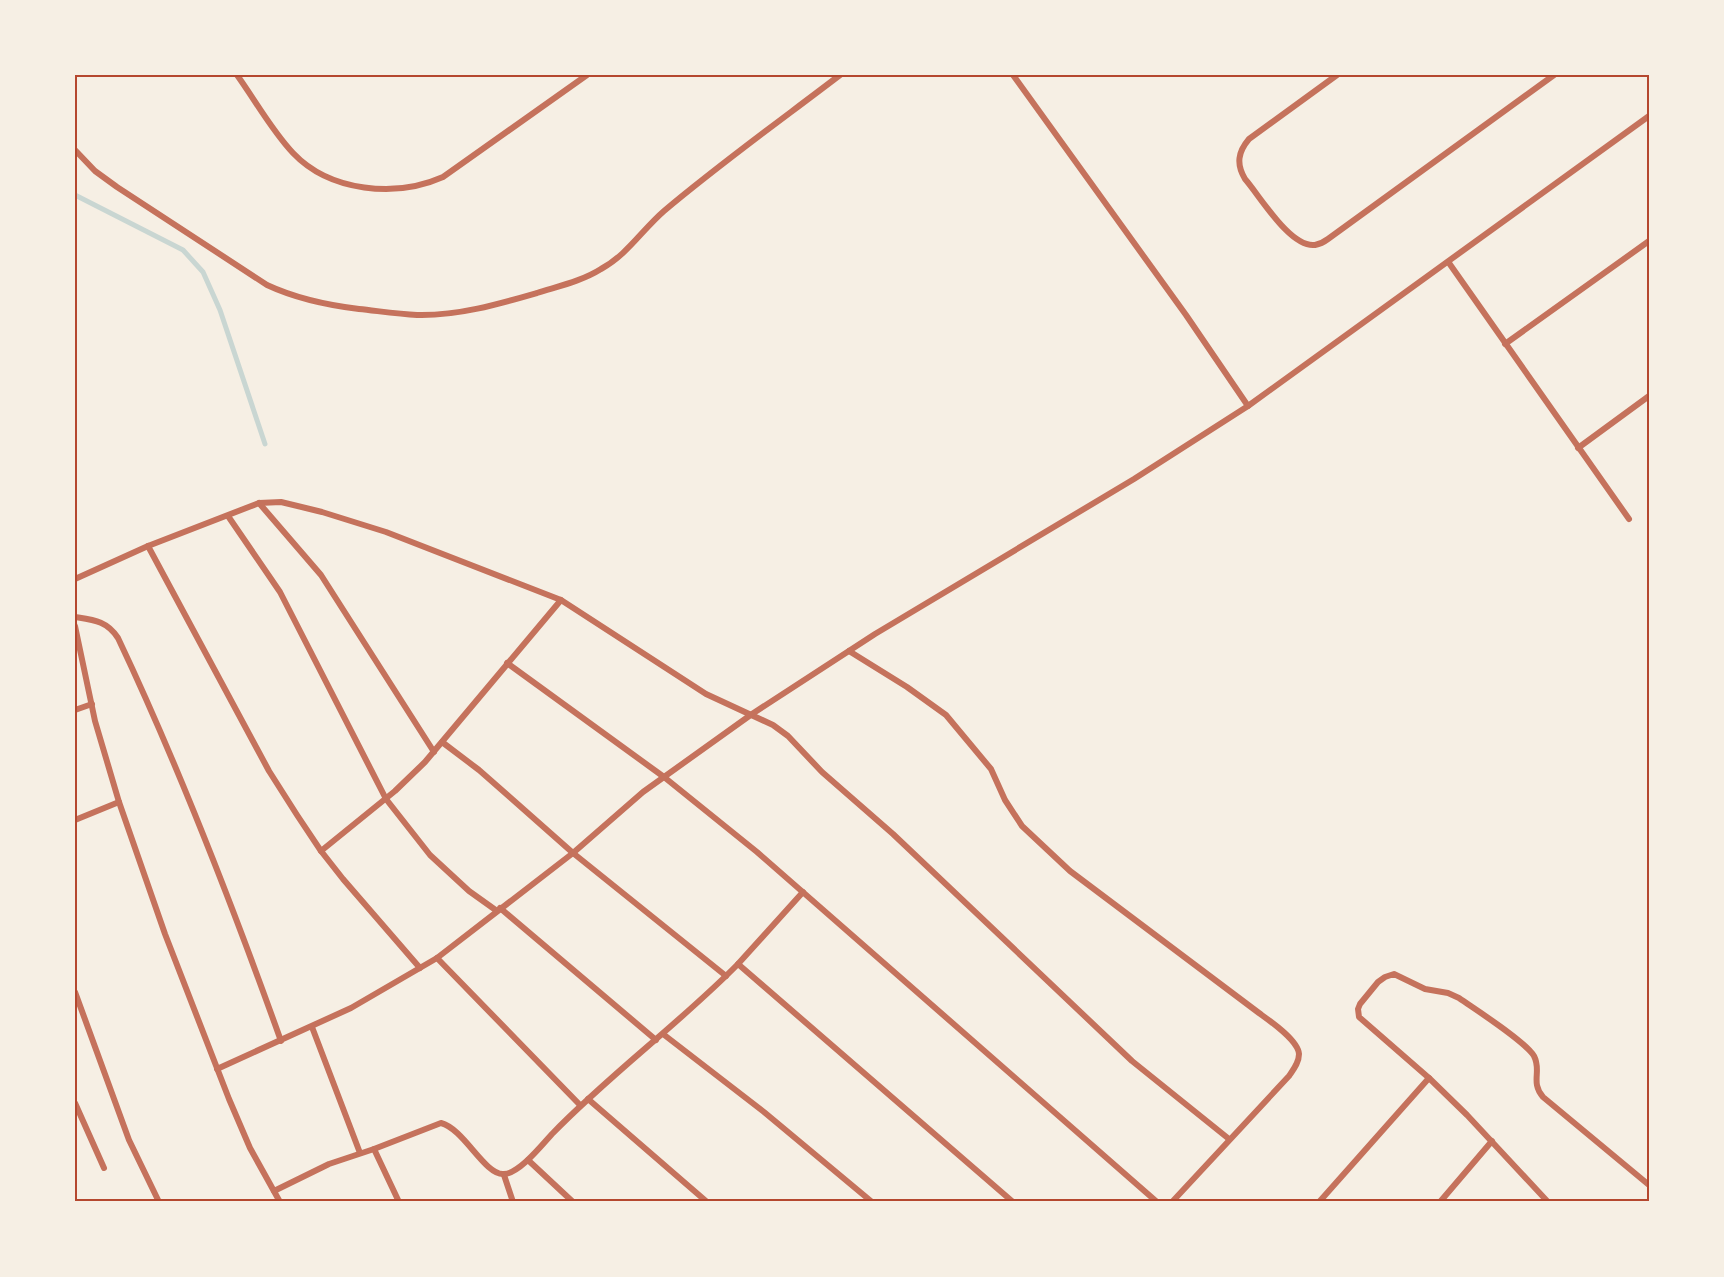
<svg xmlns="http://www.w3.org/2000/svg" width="1724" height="1277" font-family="'Exo 2',sans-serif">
	<rect width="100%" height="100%" fill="#f6efe4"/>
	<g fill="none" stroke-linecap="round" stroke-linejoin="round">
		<!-- stream -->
		<path stroke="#c9d6d2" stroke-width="5" d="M75,195L183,250L203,272L220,310L265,444"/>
		<!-- minor -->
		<g stroke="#c5725c" stroke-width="6">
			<path d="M237,75C255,100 272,131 293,153C330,192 396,198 443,177L587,75"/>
			<path d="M1013,75L1186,315L1248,406"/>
			<path d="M1337,75L1249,139C1238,152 1236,164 1245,179C1260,196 1290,248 1315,245C1320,244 1324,242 1328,239L1554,75"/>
			<path d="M75,150L95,171L117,187L267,285C297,299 326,305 359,309C378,311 398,314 417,315C458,316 499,304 537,293C559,286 582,281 601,269C627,255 642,230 664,211C721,163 781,120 840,75"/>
			<path d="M1449,263L1629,519"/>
			<path d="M1505,344L1649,241"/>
			<path d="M1578,448L1649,396"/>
			<path d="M259,503L321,575L434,752"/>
			<path d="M228,516L280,592L386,799L430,855L469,891L497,911"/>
			<path d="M148,546L269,771L297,815L321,851L343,879L420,968"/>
			<path d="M75,579L148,546L259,503L281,502L322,512L386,532L561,600L706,694L773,725L788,736L822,772L893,834L1132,1061L1229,1139"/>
			<path d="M75,617C94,620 107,621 118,638C180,769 232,904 281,1041"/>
			<path d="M75,626L95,721L119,802L165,934L229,1099L250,1148L280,1202"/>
			<path d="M849,651L907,687L946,715L991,769L1005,800L1022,826L1070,871L1259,1013C1270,1021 1298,1040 1299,1054C1299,1063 1293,1070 1289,1076L1172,1202"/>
			<path d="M507,663L664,777L757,852L1157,1202"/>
			<path d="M75,710L92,704"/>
			<path d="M442,742L479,770L573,853L726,976"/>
			<path d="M75,820L119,802"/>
			<path d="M321,851L395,791L425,762L561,600"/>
			<path d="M803,892L738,964L1013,1202"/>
			<path d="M500,908L656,1040"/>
			<path d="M437,958L580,1105"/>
			<path d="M75,992L129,1140L159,1202"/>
			<path d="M312,1027L360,1153"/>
			<path d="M663,1034L764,1112L872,1202"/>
			<path d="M217,1069L351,1008L437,958L573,853L643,792L752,714L875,634L1134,479L1248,406L1649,116"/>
			<path d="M588,1099L707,1202"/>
			<path d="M75,1103L104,1168"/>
			<path d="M374,1149L399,1202"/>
			<path d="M528,1160L573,1202"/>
			<path d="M504,1175L513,1202"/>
			<path d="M274,1191L329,1164L374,1149L441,1123C464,1129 484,1174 503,1174C518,1175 542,1145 552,1134C610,1074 679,1024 738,964"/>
			<path d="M1319,1202L1429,1078"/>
			<path d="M1440,1202L1492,1141"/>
			<path d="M1548,1202L1467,1115L1429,1078L1359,1017L1358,1009L1360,1004L1378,982L1385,977L1394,974L1425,989L1448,993L1459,998C1476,1010 1525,1041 1534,1056C1542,1071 1530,1082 1543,1097L1649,1185"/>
		</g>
	</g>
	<!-- border -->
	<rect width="1724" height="1277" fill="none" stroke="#f6efe4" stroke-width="153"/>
	<rect x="76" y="76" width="1572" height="1124" fill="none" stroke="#b5482f" stroke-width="2"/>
</svg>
